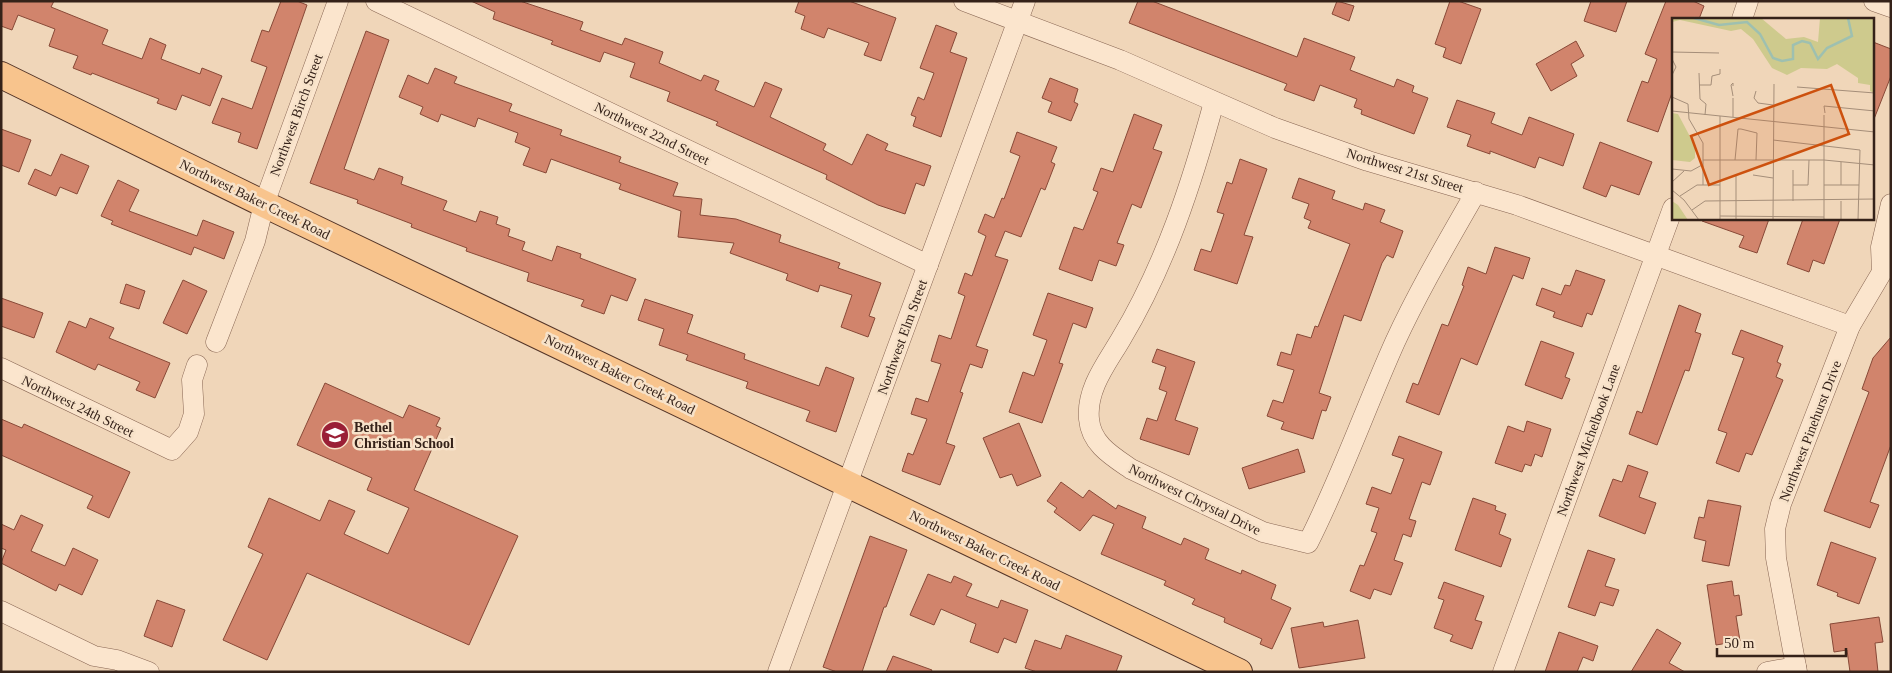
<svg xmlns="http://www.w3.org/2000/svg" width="1892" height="673" font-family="'Times New Roman',serif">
	<rect width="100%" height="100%" fill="#f0d6b9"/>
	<!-- building -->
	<g fill="#d1846c" stroke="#884937">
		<path d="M1,1H54L51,7L108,30L102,44L142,59L150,38L166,45L161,59L200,74L202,68L222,76L210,106L182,95L176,110L157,103L159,99L92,73L91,75L73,68L78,56L49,46L55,29L18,15L12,30L1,26Z"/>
		<path d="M281,1H297L307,5L257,149L238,142L241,133L212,123L222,98L252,109L267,67L251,61L262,30L269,32Z"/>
		<path d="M471,1H520L583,22L580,30L622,45L625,38L663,52L659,63L701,81L704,75L719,81L715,90L754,107L765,82L782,89L770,117L826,144L823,150L852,165L867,134L888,144L885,150L931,166L924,186L916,183L905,214L878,205L826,179L827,175L716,125L718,122L667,101L670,92L630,77L635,63L604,52L600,62L551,44L553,41L493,19L495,12Z"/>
		<path d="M799,1H849L896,18L881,61L864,55L869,43L828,28L824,38L801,29L805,16L795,12Z"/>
		<path d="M1138,1H1152L1297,57L1304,38L1355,57L1350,70L1394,87L1397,79L1414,86L1412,92L1428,98L1414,134L1361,114L1362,110L1354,107L1357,99L1320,85L1314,101L1284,90L1287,84L1129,23Z"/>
		<path d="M1337,1L1354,6L1349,21L1332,14Z"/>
		<path d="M1450,1H1458L1481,9L1461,64L1443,57L1446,48L1435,44Z"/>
		<path d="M1591,1H1627L1616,32L1584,21Z"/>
		<path d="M1666,1H1693L1704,6L1699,19H1673V90L1658,132L1627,121L1642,81L1648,83L1657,59L1645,54Z"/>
		<path d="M936,25L957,33L950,52L967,58L941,137L913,126L916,117L911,115L918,97L924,100L934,73L920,68Z"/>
		<path d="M366,31L389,40L344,169L374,180L379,168L403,177L401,184L447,201L443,210L476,222L480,211L498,217L496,224L510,229L508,236L525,242L522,250L552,261L557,246L581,254L580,258L636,279L627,301L611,295L604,314L581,306L584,300L527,281L529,273L466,251L467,248L411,227L412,224L357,203L358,200L310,183Z"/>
		<path d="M1576,41L1584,56L1571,64L1577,76L1551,91L1536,64Z"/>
		<path d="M1873,42L1891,49V76L1874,119Z"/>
		<path d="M435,68L457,77L454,83L512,104L509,111L562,130L560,135L621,157L619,162L678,183L673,196L702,199L700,215L736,219L781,235L779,242L840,263L838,268L881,283L869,316L875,318L868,337L841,327L852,295L820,285L818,292L786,280L788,274L730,253L734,243L678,237L681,211L619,189L621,184L551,159L546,173L523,165L530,148L515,142L518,133L478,118L475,127L441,114L438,122L420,114L423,107L399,97L408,75L428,84Z"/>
		<path d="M1050,78L1078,89L1074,102L1078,104L1071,121L1048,112L1052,102L1042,98Z"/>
		<path d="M1457,100L1495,113L1491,123L1522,135L1529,117L1574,134L1563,166L1539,157L1535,168L1490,151V154L1467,146L1471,135L1447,127Z"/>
		<path d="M1134,114L1162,125L1153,149L1162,152L1141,208L1132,204L1117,243L1124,245L1116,266L1099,260L1092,281L1059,269L1074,227L1083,230L1098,192L1093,190L1101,168L1113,172Z"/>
		<path d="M1,129L31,140L19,172L1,165Z"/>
		<path d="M1017,132L1057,147L1051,162L1055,164L1045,190L1041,188L1021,237L1005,231L995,256L1008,260L976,346L988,350L982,368L970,364L960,392L963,393L946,443L955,446L940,485L902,471L908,453L913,455L927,419L911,414L916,398L928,402L941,364L931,361L939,335L951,339L965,296L958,293L965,273L972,276L986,236L978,232L985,214L994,218L1002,198L1004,199L1020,156L1010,152Z"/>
		<path d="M1600,142L1652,162L1639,195L1611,185L1606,197L1583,188Z"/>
		<path d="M61,154L89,166L77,194L60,187L56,196L28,184L35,169L51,176Z"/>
		<path d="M1240,159L1267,169L1244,235L1253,237L1237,284L1194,270L1201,249L1211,252L1224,214L1217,212L1227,182L1232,184Z"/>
		<path d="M1299,178L1335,191L1332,199L1363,210L1365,203L1385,210L1380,222L1403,231L1393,258L1387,255L1382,263L1361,321L1344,315L1319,393L1331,397L1326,411L1322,410L1313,439L1281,429L1284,422L1267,416L1273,400L1283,403L1294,370L1277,365L1281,352L1291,355L1297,334L1311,338L1315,326L1318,327L1350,244L1308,228L1311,221L1304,218L1309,204L1292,198Z"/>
		<path d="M118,180L139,190L129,211L197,236L203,220L234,232L224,259L194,247L191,255L111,224L113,221L101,216Z"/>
		<path d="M1702,219H1769L1757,253L1739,247L1744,236L1702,221Z"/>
		<path d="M1803,219H1840L1824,264L1813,260L1809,272L1787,264Z"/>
		<path d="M1495,247L1530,258L1523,279L1513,275L1477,365L1461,358L1439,415L1406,402L1413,383L1418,385L1442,324L1448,326L1464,286L1462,285L1468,267L1486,274Z"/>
		<path d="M1576,270L1605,280L1592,315L1587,313L1582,327L1553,317L1555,312L1536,305L1542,288L1561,295L1565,285L1570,286Z"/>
		<path d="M183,280L207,291L187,334L163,323Z"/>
		<path d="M126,284L145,291L139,309L120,303Z"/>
		<path d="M1048,293L1093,308L1086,328L1073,323L1059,363L1063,364L1042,423L1009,412L1023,372L1034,376L1047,340L1033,335Z"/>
		<path d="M1,298L43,313L34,338L1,326Z"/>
		<path d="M645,299L693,315L687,333L745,354L744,359L819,386L826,367L854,378L836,432L806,421L810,411L746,388L748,382L686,360L688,355L659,345L664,329L638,320Z"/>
		<path d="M1679,305L1701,314L1695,332L1701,334L1689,371L1685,370L1657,445L1629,434L1637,411L1642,413Z"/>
		<path d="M90,318L114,328L109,338L170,363L155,398L136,390L140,382L98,364L95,370L56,352L69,321L86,328Z"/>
		<path d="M1741,330L1783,346L1777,362L1781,364L1776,377L1783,380L1752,455L1746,453L1739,472L1716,463L1727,433L1718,430L1744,358L1732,354Z"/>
		<path d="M1891,337V445L1870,502L1879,505L1870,528L1824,511L1869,392L1862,389L1873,358Z"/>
		<path d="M1541,341L1574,353L1565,377L1570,379L1562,399L1525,385Z"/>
		<path d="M1157,349L1195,362L1175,420L1198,428L1189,455L1140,439L1147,418L1157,421L1167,392L1159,389L1166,367L1152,362Z"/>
		<path d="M325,383L403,418L409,405L440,418L436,426L441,428L414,490L518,536L469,645L307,573L267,660L223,640L263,554L248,547L269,498L320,521L329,500L355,511L344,534L388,554L409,508L367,490L372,478L297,445Z"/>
		<path d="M1,419L22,428L24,424L130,472L109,518L87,508L93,496L1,455Z"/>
		<path d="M1527,421L1551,429L1542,457L1535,454L1531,466L1525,464L1522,472L1495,463L1508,426L1524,432Z"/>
		<path d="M1019,423L1041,476L1017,486L1012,474L1000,478L983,438Z"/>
		<path d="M1399,436L1442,452L1430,485L1422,482L1409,519L1416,521L1411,537L1403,534L1394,560L1403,563L1391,595L1374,589L1370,599L1350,591L1360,565L1364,566L1377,533L1371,531L1379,508L1366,504L1372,487L1391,494L1404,459L1392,455Z"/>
		<path d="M1298,449L1305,472L1249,489L1242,468Z"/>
		<path d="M1628,465L1648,472L1639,497L1656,503L1645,534L1599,516L1613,479L1622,482Z"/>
		<path d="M1061,482L1083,498L1089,490L1116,509L1118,505L1146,517L1142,528L1181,545L1184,538L1209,549L1205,559L1241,574L1242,570L1276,585L1271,599L1291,608L1272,649L1260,644L1262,639L1224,622L1225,618L1192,604L1195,599L1164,585L1166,581L1101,554L1114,524L1093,515L1080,531L1054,512L1057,508L1047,501Z"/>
		<path d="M1473,498L1496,506L1495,510L1506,514L1499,534L1511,539L1501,567L1455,550Z"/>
		<path d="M1708,500L1741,506L1729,566L1702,561L1706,541L1694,538L1699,517L1704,518Z"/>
		<path d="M21,515L43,525L31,551L65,566L73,548L98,560L82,595L59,584L56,591L1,563L6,550L1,548V524L14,530Z"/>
		<path d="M870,536L907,550L886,607H884L862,672H837L823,667Z"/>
		<path d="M1831,542L1876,558L1859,604L1837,596L1838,593L1817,585Z"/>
		<path d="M1588,550L1615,559L1605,586L1619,590L1613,606L1600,602L1595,616L1568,607Z"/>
		<path d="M928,574L951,583L954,576L972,584L966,596L998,608L1001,600L1028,610L1016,643L1004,638L998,653L970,642L976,624L941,609L934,625L910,615Z"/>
		<path d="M1732,581L1734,596L1739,595L1742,615L1736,616L1740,641L1716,645L1707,585Z"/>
		<path d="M1444,582L1484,596L1475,620L1482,622L1472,649L1450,641L1453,635L1434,628L1444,600L1438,598Z"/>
		<path d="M157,600L185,610L172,647L144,636Z"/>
		<path d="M1879,617L1883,642L1875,643L1878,672H1850L1847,650L1834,652L1830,624Z"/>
		<path d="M1358,620L1365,658L1299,668L1291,628L1323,622L1324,627Z"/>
		<path d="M1657,629L1681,643L1669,663L1685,672H1631Z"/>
		<path d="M1559,632L1598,646L1593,661L1583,657L1577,672H1545Z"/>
		<path d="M1066,635L1122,656L1116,672H1037L1025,668L1035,640L1061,649Z"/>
		<path d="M893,656L932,670L931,672H886Z"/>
	</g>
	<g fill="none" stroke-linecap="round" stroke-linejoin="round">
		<defs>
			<g id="minor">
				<path d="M376,1L928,265"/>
				<path d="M964,1L1120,60L1275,128L1368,161L1517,205L1850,326"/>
				<path d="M1874,1L1891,7"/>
				<path d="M1742,19L1748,1"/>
				<path d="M1214,102C1192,183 1165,266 1121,339C1107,363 1086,389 1089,419C1091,444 1112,456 1131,469L1263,532L1308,543C1341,478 1365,409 1395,342C1419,290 1448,241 1476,192"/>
				<path d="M216,342L255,241L264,204L338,1"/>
				<path d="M1,368L172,450L188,432L194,414L192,380L197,365"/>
				<path d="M1,611L94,656L117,660L149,672"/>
				<path d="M778,672L1025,1"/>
				<path d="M1503,672L1673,208"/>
				<path d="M1767,672L1796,667"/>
				<path d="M1797,672L1776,558L1775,529L1781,504L1850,326L1882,272L1881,247L1891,204"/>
			</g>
			<path id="major" d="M1,75L264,204L1239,672"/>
		</defs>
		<!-- minor casing -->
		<use href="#minor" stroke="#886653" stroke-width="21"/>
		<!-- major casing -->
		<use href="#major" stroke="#543528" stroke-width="28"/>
		<!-- minor -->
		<use href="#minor" stroke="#fbe5cd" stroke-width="20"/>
		<!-- major -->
		<use href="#major" stroke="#f8c48d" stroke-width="26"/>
	</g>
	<!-- icons -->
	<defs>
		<symbol id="school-disc" viewBox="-11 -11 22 22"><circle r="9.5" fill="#9a1f36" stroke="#f7e2c9"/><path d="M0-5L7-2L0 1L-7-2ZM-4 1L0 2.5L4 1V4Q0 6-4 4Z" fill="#fff"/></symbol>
	</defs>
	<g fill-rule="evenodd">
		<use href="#school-disc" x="319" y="419" width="32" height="32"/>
	</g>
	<g text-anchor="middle" stroke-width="5" stroke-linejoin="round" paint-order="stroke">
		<!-- street labels -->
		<g font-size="14" fill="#352219" stroke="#f7e2c9">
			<text transform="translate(296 115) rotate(-70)" y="5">Northwest Birch Street</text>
			<text transform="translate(652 133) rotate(26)" y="5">Northwest 22nd Street</text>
			<text transform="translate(1405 170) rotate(17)" y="5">Northwest 21st Street</text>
			<text transform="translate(255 199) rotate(26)" y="5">Northwest Baker Creek Road</text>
			<text transform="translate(902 337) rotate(-70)" y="5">Northwest Elm Street</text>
			<text transform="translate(620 374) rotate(26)" y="5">Northwest Baker Creek Road</text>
			<text transform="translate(78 406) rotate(26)" y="5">Northwest 24th Street</text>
			<text transform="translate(1810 431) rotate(-69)" y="5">Northwest Pinehurst Drive</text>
			<text transform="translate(1588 440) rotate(-70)" y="5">Northwest Michelbook Lane</text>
			<text transform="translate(1195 499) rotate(26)" y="5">Northwest Chrystal Drive</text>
			<text transform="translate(985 550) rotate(26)" y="5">Northwest Baker Creek Road</text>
		</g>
		<!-- poi labels -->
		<g font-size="14" font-weight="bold" fill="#352219" stroke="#f7e2c9" text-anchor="start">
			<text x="354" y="432">Bethel<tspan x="354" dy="16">Christian School</tspan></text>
		</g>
	</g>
	<!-- overview -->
	<g transform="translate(1672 18)">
		<rect width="202" height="202" fill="#f0d6b9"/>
		<path d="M0,0H89L114,21L132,19L146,24L148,0H202V75L198,73V67L186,65V60L165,46L155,51L129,50L115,57L100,50L81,21L69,11L59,13L8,2L0,4ZM0,95L6,96L23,128V140L18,144L0,142ZM0,183L6,187L16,202H0Z" fill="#ceca8d"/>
		<path fill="none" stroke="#9ec0b0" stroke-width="2.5" d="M22,0L47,7L75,4L88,16L101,40L110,43L121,41V27L130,23L138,25L146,41L155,30L180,18L176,0"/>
		<path fill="none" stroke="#a58e79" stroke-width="1" d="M0,34L47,35M0,41L4,49L0,57M27,55L28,81L34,86L33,97M27,67H39L40,58L48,56V51M125,69L203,75M84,73L82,80L86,85L101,87M61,78L59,67L61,65V68M0,79L16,86L17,101L31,125V167M0,93L203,114M153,95L152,88L203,93M152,97V202M61,99V80M101,122L188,132L186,202M31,142H152L203,147M63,142L66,111H69L85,115L84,142M0,151L19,153L30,147M121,152V183M81,157L101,160M64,158V202M0,164L12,153M121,167H136L137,142M152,167H187M169,167V144M0,172L12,182L27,202M8,178L25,167H48M20,192L33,183L203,181M48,198L152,199M48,202V98M101,202L102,66M169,202V183"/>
		<path fill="#cd510e" fill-opacity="0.15" stroke="#cd510e" stroke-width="2.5" d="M159,67L177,116L37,167L19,118Z"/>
		<rect width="202" height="202" fill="none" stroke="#352219" stroke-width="2.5"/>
	</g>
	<!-- border -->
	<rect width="1892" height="673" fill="none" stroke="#352219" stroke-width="5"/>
	<!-- scale -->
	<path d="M1717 648v8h129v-8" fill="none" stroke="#352219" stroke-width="2.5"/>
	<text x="1724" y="648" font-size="15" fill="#352219" stroke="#f7e2c9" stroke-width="4" paint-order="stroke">50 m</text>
</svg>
